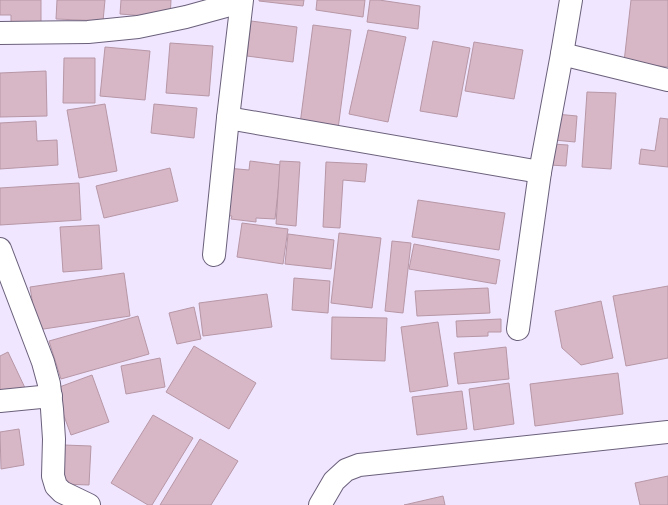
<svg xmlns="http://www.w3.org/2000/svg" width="668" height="505" font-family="Helvetica,sans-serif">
	<rect width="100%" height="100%" fill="#f0e6ff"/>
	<!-- building -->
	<g fill="#d7b6c5" stroke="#b797a6">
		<path d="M0,0H41V28H11V15H0Z"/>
		<path d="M57,0H105L103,21L56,19Z"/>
		<path d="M121,0H171L170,18L120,14Z"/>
		<path d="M259,0H304L303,6L259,1Z"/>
		<path d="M317,0H365L363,17L316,10Z"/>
		<path d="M370,0H379L420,6L418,29L367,22Z"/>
		<path d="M631,0H668V67L624,62Z"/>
		<path d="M251,21L297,27L293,62L247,56Z"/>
		<path d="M313,25L351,30L338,129L300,124Z"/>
		<path d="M368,30L406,37L388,122L349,114Z"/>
		<path d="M433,41L470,48L457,117L420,111Z"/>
		<path d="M474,42L523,50L514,99L465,91Z"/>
		<path d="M170,43L213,46L209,96L166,93Z"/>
		<path d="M105,47L150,51L145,100L100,96Z"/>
		<path d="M64,58H95V103H63Z"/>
		<path d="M46,71L47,116L0,117V73Z"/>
		<path d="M587,92L616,93L611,169L582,167Z"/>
		<path d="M105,104L117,171L79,178L67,110Z"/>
		<path d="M154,104L197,108L194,138L151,133Z"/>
		<path d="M556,114L577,116L575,142L554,140Z"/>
		<path d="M660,118L668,119V167L639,164L641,149L655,151Z"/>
		<path d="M36,121L37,141L57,140L58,165L0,169V123Z"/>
		<path d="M552,144L568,145L566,166L550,165Z"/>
		<path d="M250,161L281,165L275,219L256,218V222L231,219L232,216L221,215L227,168L249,170Z"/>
		<path d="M280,161L300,162L296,226L276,224Z"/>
		<path d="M326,162L367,164L365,182L343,180L340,228L323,227Z"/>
		<path d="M170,168L178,201L104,218L96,186Z"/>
		<path d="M79,183L81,220L0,225V188Z"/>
		<path d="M418,200L505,213L499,250L412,237Z"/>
		<path d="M242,223L288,229L283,264L237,257Z"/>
		<path d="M99,225L102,269L63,272L60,227Z"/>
		<path d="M339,233L381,238L372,308L331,303Z"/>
		<path d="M288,234L334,240L331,269L285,264Z"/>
		<path d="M392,241L411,243L403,313L385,311Z"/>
		<path d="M414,244L500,260L496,284L409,269Z"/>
		<path d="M124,273L130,316L37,330L30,287Z"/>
		<path d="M294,278L330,281L328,313L292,310Z"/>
		<path d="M668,286V358L626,366L613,296Z"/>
		<path d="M488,288L490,313L417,316L415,291Z"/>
		<path d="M267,294L272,327L203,336L199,303Z"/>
		<path d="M601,301L613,358L581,365L562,348L555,311Z"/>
		<path d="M194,307L201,339L177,344L169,313Z"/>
		<path d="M138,316L149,354L61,379L49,341Z"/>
		<path d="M332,317L387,318L385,361L331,359Z"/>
		<path d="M501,319V332H488V336L457,337L456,321Z"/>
		<path d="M438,322L448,386L410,392L401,327Z"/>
		<path d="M194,346L256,383L229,429L166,392Z"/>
		<path d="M506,347L509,379L458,384L454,353Z"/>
		<path d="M8,352L26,390L0,395V356Z"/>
		<path d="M160,358L165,387L126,394L121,366Z"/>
		<path d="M618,373L623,414L535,426L530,384Z"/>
		<path d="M92,375L109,422L71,435L54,389Z"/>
		<path d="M509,383L514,424L474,430L469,389Z"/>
		<path d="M462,391L467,429L417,435L412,397Z"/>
		<path d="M153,415L193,438L152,505H148L111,483Z"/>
		<path d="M19,429L24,465L1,469L0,432Z"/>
		<path d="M200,439L238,461L211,505H160Z"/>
		<path d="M64,445L91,446L89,485L62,484Z"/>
		<path d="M668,476V505H640L635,483Z"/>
		<path d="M443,496L445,505H404Z"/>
	</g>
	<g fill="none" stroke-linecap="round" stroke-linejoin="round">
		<defs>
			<g id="minor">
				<path d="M0,33L88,32L138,27L186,17L241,2"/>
				<path d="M562,54L668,80"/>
				<path d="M228,118L540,172"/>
				<path d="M0,249L43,362L49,384L52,409L54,439L53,476L56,486L62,492L89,505"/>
				<path d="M214,255L228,118L242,0"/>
				<path d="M518,329L540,172L562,54L571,0"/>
				<path d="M0,401L51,396"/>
				<path d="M320,505L334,481L346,470L359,465L668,432"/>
			</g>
		</defs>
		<!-- minor casing -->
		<use href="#minor" stroke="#6b607b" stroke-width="24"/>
		<!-- minor -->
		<use href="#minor" stroke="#fff" stroke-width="22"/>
	</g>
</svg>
